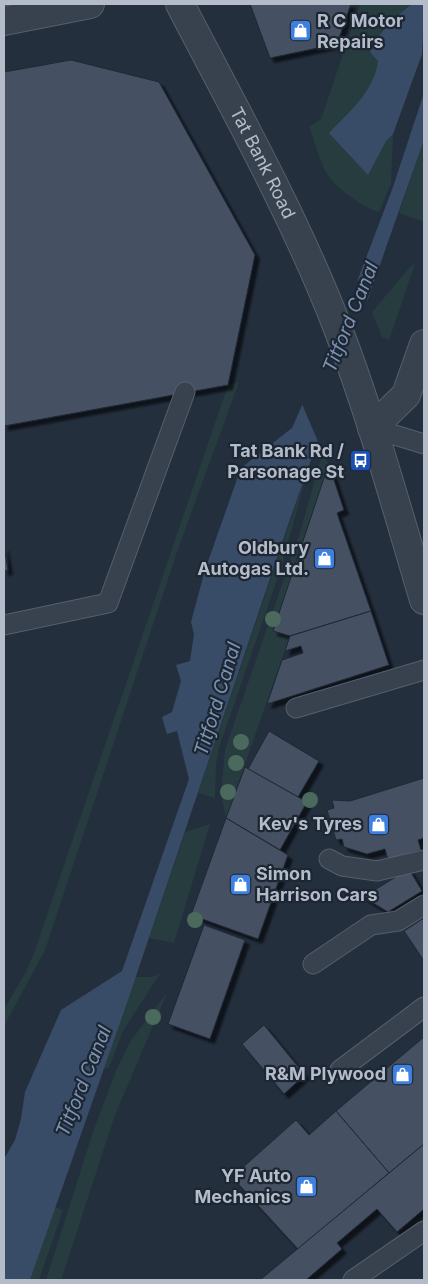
<svg xmlns="http://www.w3.org/2000/svg" width="428" height="1284" font-family="Inter,sans-serif">
	<defs>
		<filter id="shadow"><feDropShadow dx="4.5" dy="4.5" stdDeviation="1" flood-color="#0009"/></filter>
	</defs>
	<rect width="100%" height="100%" fill="#242f3e"/>
	<!-- green -->
	<g fill="#263c3f">
		<path d="M360,4H424L422,54L393,134L391,184L379,212C368,211 335,187 329,177C320,165 315,141 309,127L321,119Z"/>
		<path d="M424,140V222L399,213Z"/>
		<path d="M415,264L389,340L382,337L372,312L410,267Z"/>
		<path d="M239,382L177,552L45,950L4,1026V1009L25,974L34,953L228,385Z"/>
		<path d="M323,452L331,471L326,473L273,631L290,636L226,818L221,794L225,750L301,529Z"/>
		<path d="M310,463L280,571L219,748L216,764L215,798L198,793Z"/>
		<path d="M210,824L174,943L149,938L185,832Z"/>
		<path d="M161,972L123,1031L109,1068L103,1069L135,977H153Z"/>
		<path d="M167,993L115,1115L61,1280H46L93,1132L116,1071L130,1042Z"/>
		<path d="M55,1207L63,1210L39,1280H30Z"/>
	</g>
	<!-- water -->
	<g fill="#394c67">
		<path d="M412,4H424L422,54L393,134L386,141L368,175L329,133C349,112 374,92 378,61L370,52C380,30 394,18 412,4Z"/>
		<path d="M424,93V140L288,525L129,997L30,1280H4V1159L15,1140L21,1119L25,1092L61,1010L122,971L189,779L177,731L167,734L162,717L172,712L181,681L176,665L190,661L194,634L191,622L205,570L241,468L292,428L358,279L393,187Z"/>
	</g>
	<!-- pier -->
	<path fill="#242f3e" d="M358,279L369,306L319,444L302,404Z"/>
	<!-- building -->
	<g fill="#455162" stroke="#1f2835" filter="url(#shadow)">
		<path d="M250,4H351L337,44L270,58Z"/>
		<path d="M71,60L159,82L255,255L228,385L4,426V72Z"/>
		<path d="M331,471L344,510L337,513L371,611L290,636L273,631L326,472Z"/>
		<path d="M4,547L8,570L4,571Z"/>
		<path d="M371,611L389,665L267,704L282,660L303,653L301,646L285,651L290,636Z"/>
		<path d="M269,731L319,761L298,797L248,769Z"/>
		<path d="M245,767L307,802L280,850L226,818Z"/>
		<path d="M424,778V838L418,840L421,850L388,860L385,849L367,854L344,847L342,839L336,840L327,810L334,808L332,800L350,801Z"/>
		<path d="M226,818L288,855L258,939L191,915Z"/>
		<path d="M409,869L422,891L388,912L363,897Z"/>
		<path d="M424,918V961L404,931Z"/>
		<path d="M204,925L245,940L210,1039L168,1024Z"/>
		<path d="M264,1025L305,1075L284,1094L242,1044Z"/>
		<path d="M424,1037V1144L389,1173L336,1111Z"/>
		<path d="M336,1111L389,1173L298,1249L232,1177L296,1120L309,1135Z"/>
		<path d="M424,1144V1209L397,1232L377,1209L337,1243L342,1249L306,1280H260Z"/>
	</g>
	<g fill="none" stroke-linecap="round" stroke-linejoin="round">
		<defs>
			<g id="service">
				<path d="M372,428L424,444"/>
				<path d="M4,625L108,603L185,392"/>
				<path d="M296,708L424,670"/>
				<path d="M329,859L342,866L377,871L424,860"/>
				<path d="M313,964L371,925L398,921L424,905"/>
				<path d="M340,1070L424,1007"/>
				<path d="M353,1280L424,1231"/>
			</g>
			<g id="minor">
				<path d="M4,21L90,4"/>
				<path d="M372,428L406,395L424,344"/>
			</g>
			<g id="tertiary">
				<path id="s1" d="M180,4C235,110 294,215 337,326C371,415 397,509 424,600"/>
			</g>
		</defs>
		<!-- service casing -->
		<use href="#service" stroke="#565f6c" stroke-width="21"/>
		<!-- minor casing -->
		<use href="#minor" stroke="#565f6c" stroke-width="30"/>
		<!-- tertiary casing -->
		<use href="#tertiary" stroke="#565f6c" stroke-width="30"/>
		<!-- service -->
		<use href="#service" stroke="#38414e" stroke-width="19"/>
		<!-- minor -->
		<use href="#minor" stroke="#38414e" stroke-width="28"/>
		<!-- tertiary -->
		<use href="#tertiary" stroke="#38414e" stroke-width="28"/>
	</g>
	<!-- trees -->
	<g fill="#4b6a5d">
		<circle cx="273" cy="619" r="8"/>
		<circle cx="241" cy="742" r="8"/>
		<circle cx="236" cy="763" r="8"/>
		<circle cx="228" cy="792" r="8"/>
		<circle cx="310" cy="800" r="8"/>
		<circle cx="195" cy="920" r="8"/>
		<circle cx="153" cy="1017" r="8"/>
	</g>
	<!-- icons -->
	<defs>
		<symbol id="shop-square" viewBox="-11 -11 22 22"><rect x="-9" y="-9" width="18" height="18" rx="4" fill="#3f7fe0" stroke="#1d2633"/><path d="M-5-2.5h2.3a2.7 3.5 0 0 1 5.4 0H5L5.5 6h-11ZM-1.5-2.5h3a1.5 2.3 0 0 0-3 0Z" fill="#fff"/></symbol>
		<symbol id="bus-square" viewBox="-11 -11 22 22"><rect x="-9" y="-9" width="18" height="18" rx="4" fill="#1a4fb4" stroke="#1d2633"/><path d="M-5-6H5V4H4V6H2V4H-2V6H-4V4H-5ZM-3.5-4V0h7V-4ZM-3.5 1.2v1.5H-2V1.2ZM2 1.2v1.5H3.5V1.2Z" fill="#fff"/></symbol>
	</defs>
	<g fill-rule="evenodd">
		<use href="#shop-square" x="288" y="18" width="25" height="25"/>
		<use href="#bus-square" x="348" y="448" width="25" height="25"/>
		<use href="#shop-square" x="312" y="546" width="25" height="25"/>
		<use href="#shop-square" x="366" y="812" width="25" height="25"/>
		<use href="#shop-square" x="228" y="872" width="25" height="25"/>
		<use href="#shop-square" x="390" y="1062" width="25" height="25"/>
		<use href="#shop-square" x="294" y="1174" width="25" height="25"/>
	</g>
	<g text-anchor="middle" stroke-width="4.5" stroke-linejoin="round" paint-order="stroke">
		<!-- poi labels -->
		<g font-size="18" font-weight="bold" fill="#b4bcc9" stroke="#1d2633" text-anchor="end">
			<text x="317" y="27" text-anchor="start">R C Motor<tspan x="317" dy="21">Repairs</tspan></text>
			<text x="344" y="457">Tat Bank Rd /<tspan x="344" dy="21">Parsonage St</tspan></text>
			<text x="309" y="554">Oldbury<tspan x="309" dy="21">Autogas Ltd.</tspan></text>
			<text x="362" y="830">Kev's Tyres</text>
			<text x="256" y="880" text-anchor="start">Simon<tspan x="256" dy="21">Harrison Cars</tspan></text>
			<text x="386" y="1080">R&amp;M Plywood</text>
			<text x="291" y="1182">YF Auto<tspan x="291" dy="21">Mechanics</tspan></text>
		</g>
		<!-- street labels -->
		<g font-size="18" fill="#b4bcc9" stroke="#1d2633">
			<text dy="6" stroke="none"><textPath href="#s1" startOffset="179">Tat Bank Road</textPath></text>
		</g>
		<!-- water labels -->
		<g font-size="19" font-style="italic" fill="#7c92b1" stroke="#1d2633">
			<text transform="translate(350 317) rotate(-68)" y="7">Titford Canal</text>
			<text transform="translate(217 699) rotate(-73)" y="7">Titford Canal</text>
			<text transform="translate(83 1081) rotate(-68)" y="7">Titford Canal</text>
		</g>
	</g>
	<!-- border -->
	<rect width="428" height="1284" fill="none" stroke="#b4bcc9" stroke-width="10"/>
</svg>
